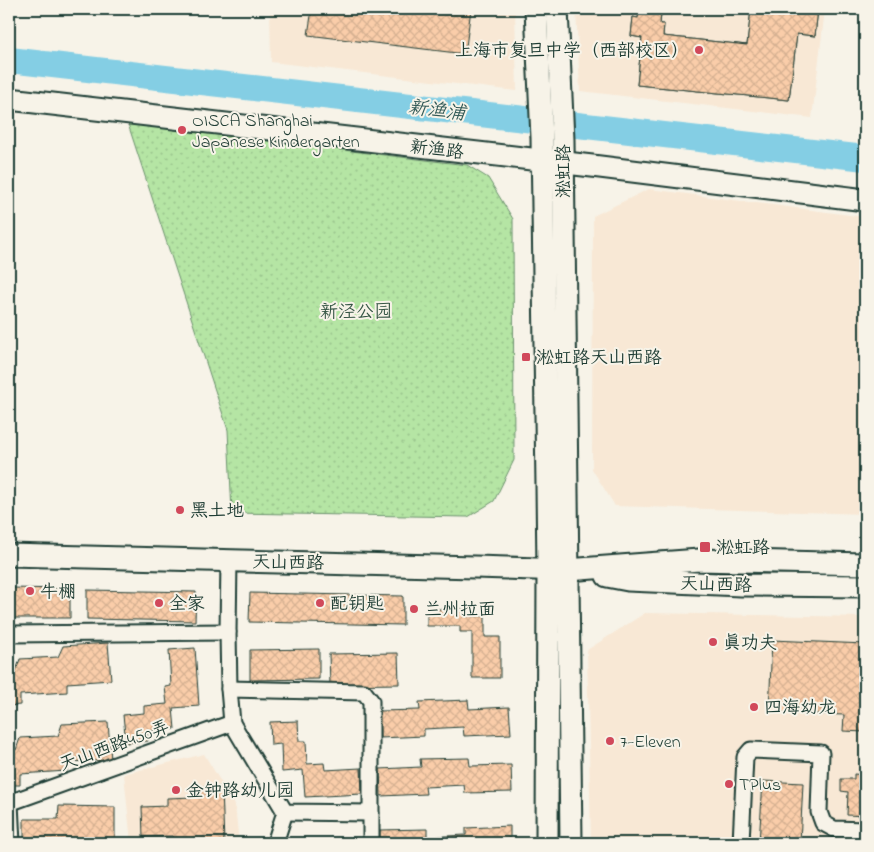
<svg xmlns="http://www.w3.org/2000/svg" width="874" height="852" font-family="'Indie Flower','LXGW WenKai TC',sans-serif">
	<defs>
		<pattern id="park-dots" width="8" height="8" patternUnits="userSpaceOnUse" patternTransform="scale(1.25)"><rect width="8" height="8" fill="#b5e5a4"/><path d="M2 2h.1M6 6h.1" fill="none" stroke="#9bc58e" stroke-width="1.8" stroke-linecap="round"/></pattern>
		<pattern id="building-cross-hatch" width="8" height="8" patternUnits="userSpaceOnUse" patternTransform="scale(1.25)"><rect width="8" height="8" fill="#facda9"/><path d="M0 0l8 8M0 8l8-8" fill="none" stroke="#d6b192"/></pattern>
	</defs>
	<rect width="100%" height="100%" fill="#f7f3e8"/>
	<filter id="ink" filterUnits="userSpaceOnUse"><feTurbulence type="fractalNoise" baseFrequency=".02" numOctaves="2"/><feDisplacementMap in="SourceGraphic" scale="10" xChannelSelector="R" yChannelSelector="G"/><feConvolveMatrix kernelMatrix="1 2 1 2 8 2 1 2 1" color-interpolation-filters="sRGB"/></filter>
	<g filter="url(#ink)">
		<!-- built -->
		<g fill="#f8e8d5">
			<path d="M270,9H515L517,91L271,62Z"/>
			<path d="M576,9H825L812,118L580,91Z"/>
			<path d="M649,189L865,217V514L615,506L592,469L593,216Z"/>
			<path d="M645,613L865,617V843H591L587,650Z"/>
			<path d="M204,754L235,805L239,843H131L124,774Z"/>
		</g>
		<!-- park -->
		<path fill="url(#park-dots)" stroke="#6a916c" d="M128,124L467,165L488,178L513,219L514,460L494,501L468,517L232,513L228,430Z"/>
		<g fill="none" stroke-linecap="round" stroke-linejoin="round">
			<!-- river -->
			<path stroke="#84cee4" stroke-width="26" d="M9,60L865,158"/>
		</g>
		<!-- building -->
		<g fill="url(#building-cross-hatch)" stroke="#1f3d34">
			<path d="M312,9H471L465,54L308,35Z"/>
			<path d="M751,9H818L815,36L797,34L789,100L637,85L642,38L631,36L633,17L638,18L639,12L661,14L660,24H664L663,36L747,45Z"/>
			<path d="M751,9H818L815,36L797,34L789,100L637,85L642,38L631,36L633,17L638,18L639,12L661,14L660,24H664L663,36L747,45Z"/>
			<path d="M9,588L70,589V618H9Z"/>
			<path d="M87,590L196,592L195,621L87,619Z"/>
			<path d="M250,593L403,596V625L249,622Z"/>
			<path d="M427,609H466V616H485V637H500V678H472V632H460V626H427Z"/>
			<path d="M772,640L865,644V732L843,731L844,715L769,712Z"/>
			<path d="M108,643L111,680L67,683V692L20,695V705L9,706V671H16L20,659L58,657L63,646Z"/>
			<path d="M195,648L199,706L173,708L175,729L147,731L148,741L126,743L123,715L144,713V706L167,704L165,687L171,686L169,650Z"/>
			<path d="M319,649V679L250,680V650Z"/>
			<path d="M398,653L399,684L330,685L329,654Z"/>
			<path d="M468,700L469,709L509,707L511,734L464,736L463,727L424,729V736L380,738L379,711L420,710L419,702Z"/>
			<path d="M298,721L299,741H306L307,764L324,763L325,770L361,768L362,794L305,797L303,770L282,772L281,744L271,745L270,722Z"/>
			<path d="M108,722L111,760L67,762V771L20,774V785H9V751L16,750L20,738L58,736L62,724Z"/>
			<path d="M469,758L470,766L511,765L512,792L465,793L464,785L425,787L426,794L381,796L380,769L421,767L420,759Z"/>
			<path d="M854,774L865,775V816L847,815L848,792L841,791V779H854Z"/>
			<path d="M763,781L803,783L800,843H759Z"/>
			<path d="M195,787H222L224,843H174L173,836L143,837L142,807L167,806V798L195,797Z"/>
			<path d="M59,806L115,807V839H67V843H24V819H58Z"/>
			<path d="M510,826V843H380V830L427,829V837L466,835V828Z"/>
			<path d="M363,839L364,843H306Z"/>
		</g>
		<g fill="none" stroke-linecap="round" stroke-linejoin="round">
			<defs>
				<g id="street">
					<path d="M229,560L228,632L229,689L232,723L285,812L371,813"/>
					<path d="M9,634L228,632"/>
					<path d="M229,689L364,692L371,701V843"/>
					<path d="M9,803L232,723"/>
					<path d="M10,803L12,843"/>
					<path d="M275,843L285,812"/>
					<path d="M741,843L745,757L751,750L821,753L819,812L823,823L834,829L865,830"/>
				</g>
				<g id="secondary">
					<path d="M536,9L542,138L547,486L548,570L547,843"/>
					<path d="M557,9L563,140L571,843"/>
					<path d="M9,99L592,166L865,200"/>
					<path d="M9,555L475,567L567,570L699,560L865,564"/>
					<path d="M607,576L628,580L741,585L865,586"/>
				</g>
			</defs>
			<!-- street casing -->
			<use href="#street" stroke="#1f3d34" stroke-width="19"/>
			<!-- secondary casing -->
			<use href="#secondary" stroke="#1f3d34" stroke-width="25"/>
			<!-- street -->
			<use href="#street" stroke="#f7f3e8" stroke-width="15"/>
			<!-- secondary -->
			<use href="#secondary" stroke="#f7f3e8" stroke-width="21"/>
		</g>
	</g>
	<!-- markers -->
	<g fill="#d1495b" stroke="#f7f3e8" stroke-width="2">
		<circle cx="699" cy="50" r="5"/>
		<circle cx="182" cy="130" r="5"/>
		<rect x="521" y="352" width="10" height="10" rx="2.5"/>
		<circle cx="180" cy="510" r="5"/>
		<rect x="699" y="541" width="12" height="12" rx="2.5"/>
		<circle cx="30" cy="591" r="5"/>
		<circle cx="159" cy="603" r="5"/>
		<circle cx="320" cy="603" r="5"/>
		<circle cx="414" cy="609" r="5"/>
		<circle cx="713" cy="642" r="5"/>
		<circle cx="754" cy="707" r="5"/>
		<circle cx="610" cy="741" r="5"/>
		<circle cx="729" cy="784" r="5"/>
		<circle cx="176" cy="790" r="5"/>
	</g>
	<g text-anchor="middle" stroke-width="4" stroke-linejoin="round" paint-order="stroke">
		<!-- poi labels -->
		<g font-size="18" fill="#1f3d34" stroke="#f7f3e8" text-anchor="start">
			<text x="689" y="56" text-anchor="end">上海市复旦中学（西部校区）</text>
			<text x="192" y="126">OISCA Shanghai<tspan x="192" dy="21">Japanese Kindergarten</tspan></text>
			<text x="536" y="363">淞虹路天山西路</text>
			<text x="190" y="516">黑土地</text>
			<text x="716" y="553">淞虹路</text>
			<text x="40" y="597">牛棚</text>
			<text x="169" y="609">全家</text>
			<text x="330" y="609">配钥匙</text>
			<text x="424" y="615">兰州拉面</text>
			<text x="723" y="648">真功夫</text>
			<text x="764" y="713">四海幼龙</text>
			<text x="620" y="747">7-Eleven</text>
			<text x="739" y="790">TPlus</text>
			<text x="186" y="796">金钟路幼儿园</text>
		</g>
		<!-- street labels -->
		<g font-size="18" fill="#1f3d34" stroke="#f7f3e8">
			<text transform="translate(437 149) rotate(7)" y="6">新渔路</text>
			<text transform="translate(563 171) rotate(-90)" y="6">淞虹路</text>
			<text transform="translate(288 562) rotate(1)" y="6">天山西路</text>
			<text transform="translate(716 584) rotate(2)" y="6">天山西路</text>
			<text transform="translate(114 745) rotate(-20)" y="6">天山西路450弄</text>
		</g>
		<!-- park labels -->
		<g font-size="18" fill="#365645" stroke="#f7f3e8">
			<text x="356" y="317">新泾公园</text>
		</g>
		<!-- water labels -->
		<g font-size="19" font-style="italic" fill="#335a57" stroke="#f7f3e8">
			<text transform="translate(437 109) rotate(7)" y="7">新渔浦</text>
		</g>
	</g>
	<!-- margin -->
	<rect width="874" height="852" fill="none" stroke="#f7f3e8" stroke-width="30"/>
	<rect x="15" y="15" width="844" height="822" fill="none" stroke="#1f3d34" stroke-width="2" filter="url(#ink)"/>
</svg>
